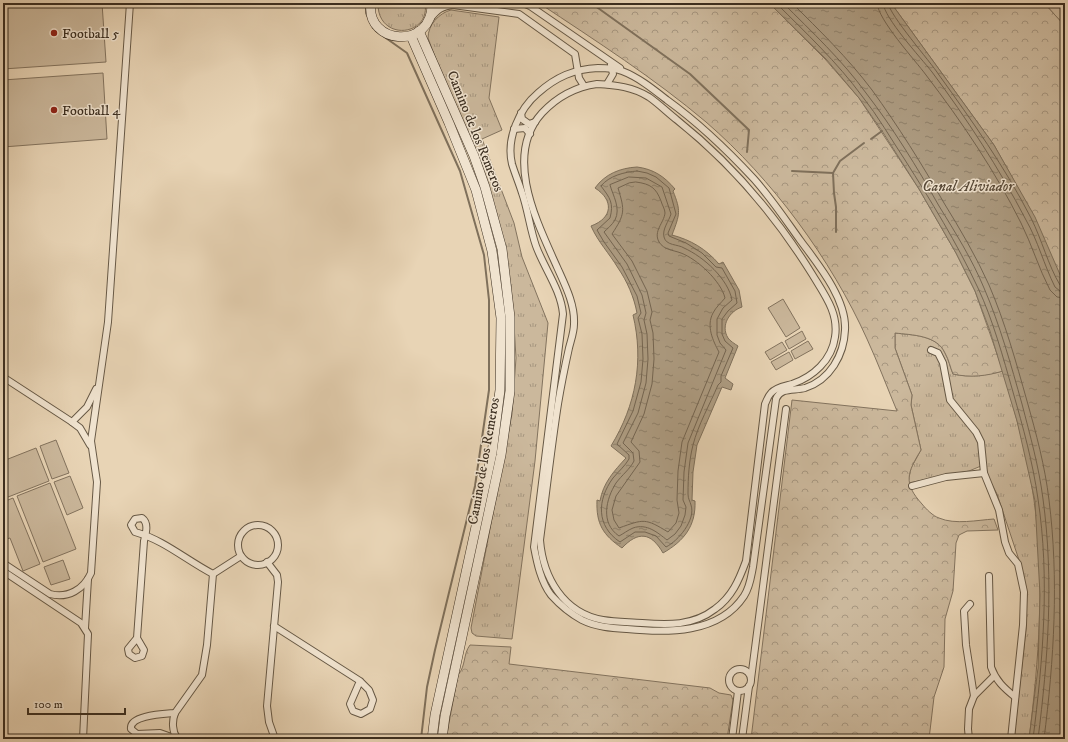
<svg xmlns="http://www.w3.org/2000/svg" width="1068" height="742" font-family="'IM FELL DW Pica',serif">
	<defs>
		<pattern id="grass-tufts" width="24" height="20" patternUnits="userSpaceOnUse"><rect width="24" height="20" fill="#cbb89c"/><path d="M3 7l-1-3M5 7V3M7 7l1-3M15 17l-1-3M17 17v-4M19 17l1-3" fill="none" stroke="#a6967f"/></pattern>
		<pattern id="forest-crowns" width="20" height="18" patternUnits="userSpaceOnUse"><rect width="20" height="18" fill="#cbb89c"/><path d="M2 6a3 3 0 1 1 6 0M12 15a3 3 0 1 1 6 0" fill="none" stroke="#a6967f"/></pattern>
		<pattern id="water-ripples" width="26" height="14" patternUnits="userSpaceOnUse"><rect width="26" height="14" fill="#ad9c82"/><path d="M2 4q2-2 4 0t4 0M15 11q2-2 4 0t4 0" fill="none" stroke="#8e806a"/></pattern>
	</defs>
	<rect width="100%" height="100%" fill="#e8d4b5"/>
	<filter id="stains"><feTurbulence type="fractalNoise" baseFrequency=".005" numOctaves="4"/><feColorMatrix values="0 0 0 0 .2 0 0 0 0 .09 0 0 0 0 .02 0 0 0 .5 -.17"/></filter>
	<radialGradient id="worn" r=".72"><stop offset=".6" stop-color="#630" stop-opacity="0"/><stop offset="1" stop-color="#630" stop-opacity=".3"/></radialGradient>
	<!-- grass -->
	<g fill="url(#grass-tufts)" stroke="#83735e">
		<path d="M378,3H425C431,37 377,42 378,3Z"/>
		<path d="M1044,3H1062L1065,6V26Z"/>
		<path d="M451,10L499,17L489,98L502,130L482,139L514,223L522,257L548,323L535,461L512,639L476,636L472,633L471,628L512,414L516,358L513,308L504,242L428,38C428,25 439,13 451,10Z"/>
		<path d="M895,333C912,335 937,335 945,353C949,360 950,367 953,374C970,378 987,375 1003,371C1015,413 1028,456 1034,500C1045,579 1039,660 1029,739H1014L1026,628V592L1020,563L997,494L984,469L981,466L969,471L908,483L911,468L921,450L911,405L912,395L895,348Z"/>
	</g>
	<!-- forest -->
	<g fill="url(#forest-crowns)" stroke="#83735e">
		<path d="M539,3H769L825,59L859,98L919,189L956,253L975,291L1003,371C987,376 970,378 953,374C950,367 949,360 945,353C937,335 912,335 895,333V348L912,395L911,405L921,450C907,473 903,483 922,504C926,509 933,516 939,518C955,525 978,520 994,519L998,530L967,531L959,535L956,543L953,591L945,619L944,667L934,697L929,739H751L792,400L897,411C887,387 878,363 867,339C831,259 772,179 706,122C654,78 596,41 539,3Z"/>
		<path d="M891,3H1044L1065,26V286L1018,188L994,145Z"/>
		<path d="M470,645L511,647L509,664L710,688L719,693L731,695L733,700L727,739H446L458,675C466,666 463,654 470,645Z"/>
	</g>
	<!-- pitch -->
	<g fill="#cbb89c" stroke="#83735e">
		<path d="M3,3H102L106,62L3,69Z"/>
		<path d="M103,73L107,139L3,147V80Z"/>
		<path d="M783,299L800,328L786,337L768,308Z"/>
		<path d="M802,331L806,339L789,349L785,341Z"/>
		<path d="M808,341L813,349L795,359L791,351Z"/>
		<path d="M782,342L787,350L770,360L765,352Z"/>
		<path d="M789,352L793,360L776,370L771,362Z"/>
		<path d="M56,440L69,473L52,479L40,446Z"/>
		<path d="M36,448L49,481L3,499V461Z"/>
		<path d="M70,476L83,508L67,515L54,482Z"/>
		<path d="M50,483L76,549L43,562L17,496Z"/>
		<path d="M13,498L40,564L23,571L10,538L3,540V502Z"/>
		<path d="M63,560L70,579L51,585L44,567Z"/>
	</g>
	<!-- water -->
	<g fill="url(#water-ripples)" stroke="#7f705b">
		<path d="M769,3H891L994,145L1035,217L1065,286V739H1029L1038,668L1040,595L1035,501L1017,421L990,331L975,291L956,253L919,189L882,131L859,98L826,59Z"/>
		<path d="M637,167C653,169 664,176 675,189L673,191C681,211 680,214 672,235C691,240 706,249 719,264L723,262L739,290L742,307C730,311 720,325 728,338C730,341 735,344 738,346L725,378L733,384L731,390L722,387L697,445L693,472L692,500L695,501C696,526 684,541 663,553C651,532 638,531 622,548C603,535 596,524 597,500L600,501C603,483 614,471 626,458L611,446C636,405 644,361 633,315L637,313C634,297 627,281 618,268C609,253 598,242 591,226C613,218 614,200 595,188C605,174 620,168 637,167Z"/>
	</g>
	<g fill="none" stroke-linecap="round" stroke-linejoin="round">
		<!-- shore -->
		<g stroke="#746551" stroke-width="1">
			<path d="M776,3C806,33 837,62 862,96C878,116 891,139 905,160C931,201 957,243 978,288C993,320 1003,357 1013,392C1023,427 1033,463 1038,499C1050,578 1043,660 1033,739"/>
			<path d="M783,3C812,32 842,60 866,93C893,128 917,167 939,206C955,232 972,259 984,288C1000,325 1011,365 1022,404C1030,435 1039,467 1043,499C1054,579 1048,660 1038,739"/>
			<path d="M792,3C819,30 848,58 872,90C898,126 922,164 944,203C960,229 976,256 989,285C1005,322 1016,362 1027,401C1036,433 1045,466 1049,500C1059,579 1054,660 1044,739"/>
			<path d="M877,3C878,20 915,60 926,75C962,122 995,171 1021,223C1032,245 1039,269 1050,290L1057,297L1065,298"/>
			<path d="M883,3C884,18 921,58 932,72C967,119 999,168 1026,220C1038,241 1044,265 1055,287L1060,291L1065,292"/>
			<path d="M888,3C890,16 930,61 939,75C972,121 1005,167 1031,218C1042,240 1048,265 1060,285L1065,287"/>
			<path d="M637,171L647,173L656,177L669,188L676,214L668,233L669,236L686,243L702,253L716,267L722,268L735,291L737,303L728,311L722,319V334L725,341L733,348L721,376V382L718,385C710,404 698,425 693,445C689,461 688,477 688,494C688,499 690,501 691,505C696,520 678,541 666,547L656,536L645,532H635L620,542C596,526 597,500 613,478C618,472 625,466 629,459V455L617,444L633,411L641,382L643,359L642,334L638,318L641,313L637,296L622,267L604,242L597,230L610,218C614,203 610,198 601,186C609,176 624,172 637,171Z"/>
			<path d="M629,177L646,178L662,187L671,214C669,221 662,229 664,237C666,246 678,244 684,248C704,257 728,279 732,300L723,308L717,319V335L720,343L726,350L688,443L684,472L683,500L686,507L685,515L681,526L675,534L667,540C658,533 647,523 633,528C628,530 623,534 619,536C600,523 606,499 616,483C622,475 630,469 634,461L633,453L623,443L638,413L646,383L648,359L647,334L644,320L646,313L642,295L627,264L604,232C607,229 612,225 615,220C621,208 613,196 610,185Z"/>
			<path d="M636,182C651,184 656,188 661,201C662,205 665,209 665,213C664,223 653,231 659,242C664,250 673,250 681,253C697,259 721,281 725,298C721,303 716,307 713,313C706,326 713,341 719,352L682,442L678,471L677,500L679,513L676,523L668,532C645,518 644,519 619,528L614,520L612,510L616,496L640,462L639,451L631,442L644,414L652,384L654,359L653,333L650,320L652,312L647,291L632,261L612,234C625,214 625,211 618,188L629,183Z"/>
		</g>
		<!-- stream -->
		<g stroke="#7f705b" stroke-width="2">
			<path d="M366,3V13L373,28"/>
			<path d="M591,3L690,74L749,130L747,152"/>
			<path d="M376,31L407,53L460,171L484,255L489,300V390L475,486L435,650L427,687L421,739"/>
			<path d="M871,139L882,131"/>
			<path d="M792,171L833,173"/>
			<path d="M836,232V207L834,193L833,173L840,161L864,143"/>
		</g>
		<defs>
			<g id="minor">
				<path d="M472,3H488"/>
				<path d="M523,3L530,6L620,68"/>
				<path d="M430,19C437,10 442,6 453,5L519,14L575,54L579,78L584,86"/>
				<path d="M598,68C606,68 614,68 622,71C638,77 653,89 667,100C699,123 728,151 754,179C771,198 785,219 800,240C817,263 847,299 845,330C844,355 830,380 805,388C794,391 781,387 776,399L753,567C751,577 750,587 744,596C719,634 667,633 627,629C612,628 596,627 582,620C571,614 560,605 551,595C541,582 537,563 534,547L563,314C561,290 544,268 536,246C530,229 528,210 522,193C519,183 515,174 512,164C506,139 519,109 538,93C556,77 574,69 598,68Z"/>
				<path d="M597,84C616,85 633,87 649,97C659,104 668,113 677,120C731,163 776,216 812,274C824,294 839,313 835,337C832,360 813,377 792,384C785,386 776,387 771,393C768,396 767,400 765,404L746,561C739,580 732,597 715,609C693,626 668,625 642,623C629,622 615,622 603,620C563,613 543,577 540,540C546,495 551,449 558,404C561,386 565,366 569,348C571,340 574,332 574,324C575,304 565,285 557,267C537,222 503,156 542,113C557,97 575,87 597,84Z"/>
				<path d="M607,84L613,74L611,65"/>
				<path d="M521,113L522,119L529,124L535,122"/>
				<path d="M514,129L525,128L530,134"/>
				<path d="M3,335V345"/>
				<path d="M931,350L938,353L943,363L950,400L976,432L981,442L984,473L999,510L1005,542L1009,553L1018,564L1024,592L1023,625L1011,739"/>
				<path d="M3,377L72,422"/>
				<path d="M90,445L80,428L72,422L87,407L96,389"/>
				<path d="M912,486L946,477L984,473"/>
				<circle cx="258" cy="545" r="20"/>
				<path d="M267,562L277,575L278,582L267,706L269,722L275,739"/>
				<path d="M3,563L50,594C68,599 84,589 91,573L97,482L91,441L108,322L130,3"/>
				<path d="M3,571L81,623L88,634L83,739"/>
				<path d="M989,576L991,667C996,681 1004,688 1015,697"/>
				<path d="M274,626L360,681L369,690L373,700L370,709L361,714L353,711L350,704L360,681"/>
				<path d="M85,628L88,579"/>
				<path d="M137,638L128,649L129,654L135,658L142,656L144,650L137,638L144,541C146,533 149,523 142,518L135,519L131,525L135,532C164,540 186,560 213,574L241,556"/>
				<circle cx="740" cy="680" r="11"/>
				<path d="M751,679L786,409"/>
				<path d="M974,696L994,676"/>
				<path d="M175,713C165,714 129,715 131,729L137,734L160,733L177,739"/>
				<path d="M177,738C172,731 172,721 175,713L202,675L207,645L213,574"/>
				<path d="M732,739L738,691"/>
				<path d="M742,739L749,686"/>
				<path d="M969,739L968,729L969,709L974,696L966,645L964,611L970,604"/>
			</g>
			<g id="secondary">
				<path d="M371,3C365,45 433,51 432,3"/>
				<path d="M419,31L474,156L485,187L502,249L510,317V391L501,455L445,716L442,739"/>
				<path d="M411,36L449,123L476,190L492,251L501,318L500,390L492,453L435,715L432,739"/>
			</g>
		</defs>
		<!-- minor casing -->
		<use href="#minor" stroke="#665845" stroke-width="8"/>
		<!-- secondary casing -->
		<use href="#secondary" stroke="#3b2e20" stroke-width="10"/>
		<!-- minor -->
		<use href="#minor" stroke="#f0e3cf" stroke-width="6"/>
		<!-- secondary -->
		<use href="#secondary" stroke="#f0e3cf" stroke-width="9"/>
	</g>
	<!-- markers -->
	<g fill="#8f2418" stroke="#f0e3cf" stroke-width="1.5">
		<circle cx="54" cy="33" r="4"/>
		<circle cx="54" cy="110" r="4"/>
	</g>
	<g text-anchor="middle" stroke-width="3" stroke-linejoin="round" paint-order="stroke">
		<!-- poi labels -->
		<g font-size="14" fill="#3b2e20" stroke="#f0e3cf" text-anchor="start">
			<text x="62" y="38">Football 5</text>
			<text x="62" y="115">Football 4</text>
		</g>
		<!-- street labels -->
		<g font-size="14" fill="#3b2e20" stroke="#f0e3cf">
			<text transform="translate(476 131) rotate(68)" y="5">Camino de los Remeros</text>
			<text transform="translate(483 461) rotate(-80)" y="5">Camino de los Remeros</text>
		</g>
		<!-- water labels -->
		<g font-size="15" font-style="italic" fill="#584a38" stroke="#f0e3cf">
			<text x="968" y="191">Canal Aliviador</text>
		</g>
	</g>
	<!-- margin -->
	<rect width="1068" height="742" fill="none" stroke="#e8d4b5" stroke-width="16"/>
	<rect x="4" y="4" width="1060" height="734" fill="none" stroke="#3b2e20" stroke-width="2"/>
	<rect x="8" y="8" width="1052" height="726" fill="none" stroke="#3b2e20"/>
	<!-- scale -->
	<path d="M28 708v6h97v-6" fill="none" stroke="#3b2e20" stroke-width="2"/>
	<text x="34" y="708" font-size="12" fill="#3b2e20" stroke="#f0e3cf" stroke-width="3" paint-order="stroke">100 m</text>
	<rect width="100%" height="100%" filter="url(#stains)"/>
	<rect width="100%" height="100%" fill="url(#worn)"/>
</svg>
